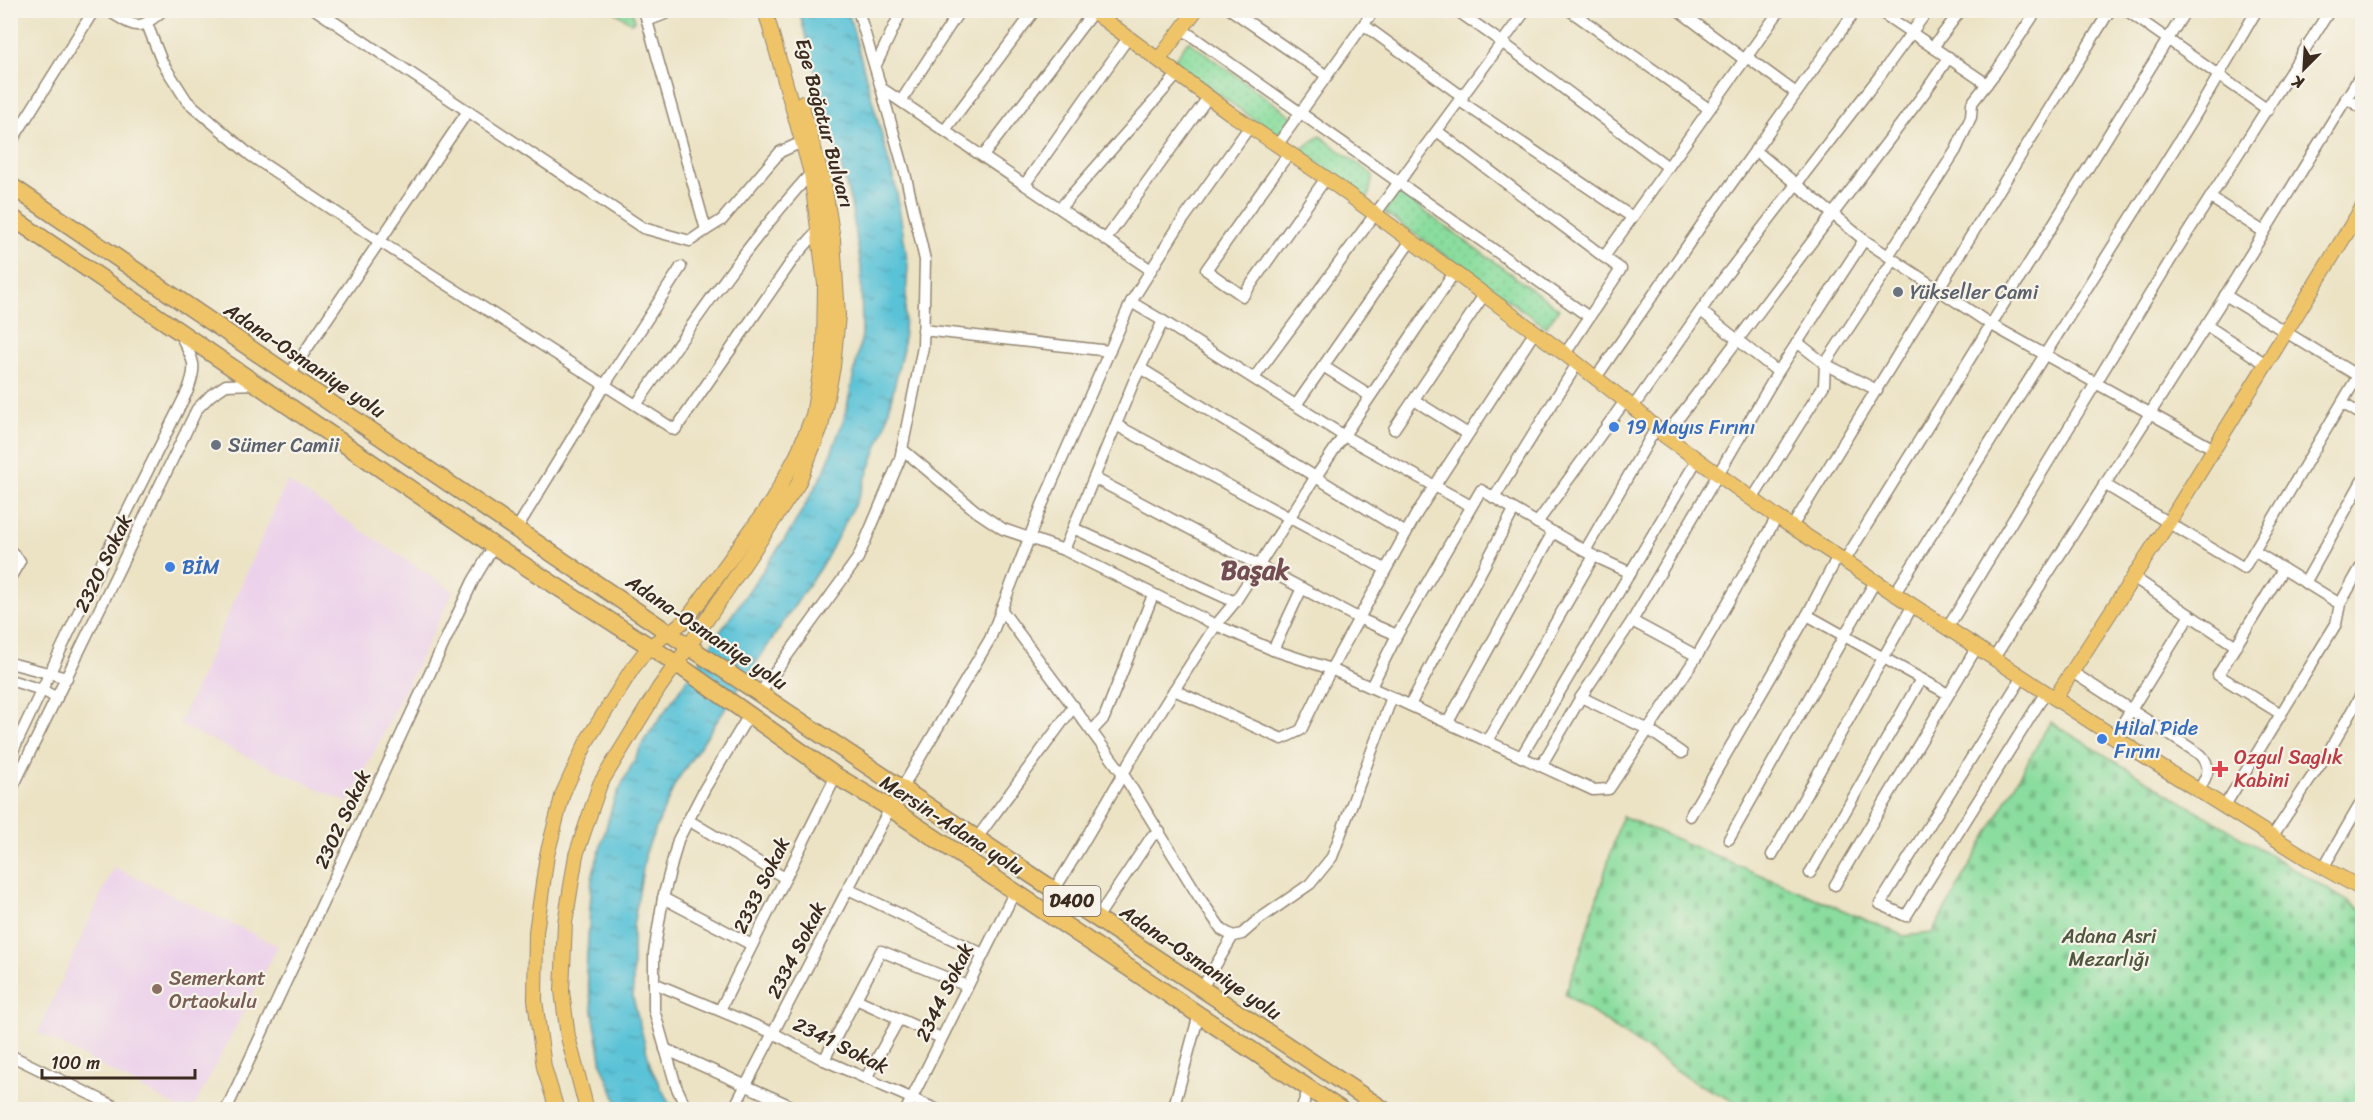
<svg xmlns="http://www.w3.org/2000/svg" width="2373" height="1120" font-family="Sriracha,sans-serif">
	<defs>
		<pattern id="cemetery-stones" width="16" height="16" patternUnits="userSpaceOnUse" patternTransform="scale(1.5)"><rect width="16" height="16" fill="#8add9e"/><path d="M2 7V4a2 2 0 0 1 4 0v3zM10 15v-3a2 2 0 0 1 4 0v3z" fill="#78be88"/></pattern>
		<pattern id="park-dots" width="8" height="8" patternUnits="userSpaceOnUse" patternTransform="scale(1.5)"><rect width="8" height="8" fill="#8add9e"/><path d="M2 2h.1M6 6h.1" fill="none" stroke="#78be88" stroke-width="1.8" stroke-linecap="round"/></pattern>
		<pattern id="water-ripples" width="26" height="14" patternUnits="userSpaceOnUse" patternTransform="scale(1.5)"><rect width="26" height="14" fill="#5ac2d7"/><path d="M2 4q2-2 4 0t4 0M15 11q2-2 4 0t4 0" fill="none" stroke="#4c9eae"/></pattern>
	</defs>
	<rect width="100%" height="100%" fill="#f7f3e8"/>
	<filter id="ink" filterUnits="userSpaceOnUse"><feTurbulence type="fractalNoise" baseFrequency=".0167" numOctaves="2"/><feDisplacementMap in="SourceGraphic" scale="12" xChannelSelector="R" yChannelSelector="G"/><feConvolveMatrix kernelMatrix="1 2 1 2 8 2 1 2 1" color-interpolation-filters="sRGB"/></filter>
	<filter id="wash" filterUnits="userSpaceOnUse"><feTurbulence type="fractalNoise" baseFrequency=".008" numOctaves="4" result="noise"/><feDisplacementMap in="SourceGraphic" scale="24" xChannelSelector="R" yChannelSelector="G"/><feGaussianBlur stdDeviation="1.35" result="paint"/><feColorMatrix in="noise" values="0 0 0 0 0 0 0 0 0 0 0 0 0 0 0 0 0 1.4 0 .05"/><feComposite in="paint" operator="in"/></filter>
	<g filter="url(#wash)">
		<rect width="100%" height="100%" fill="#ece3c5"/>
		<!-- built -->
		<g fill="#ecd1ea">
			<path d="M287,481L453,591L349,803L179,725Z"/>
			<path d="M114,867L278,946L193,1109H181L38,1032Z"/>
		</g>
		<!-- cemetery -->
		<path fill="url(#cemetery-stones)" stroke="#62845e" stroke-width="1.5" d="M2050,722L2362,910V1109H1750L1696,1083L1565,994L1582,947L1622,816L1904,936L1932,933Z"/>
		<!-- park -->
		<g fill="url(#park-dots)" stroke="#62845e" stroke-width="1.5">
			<path d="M613,11H632L635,21L631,23Z"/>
			<path d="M1188,41L1293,117L1279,137L1173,62Z"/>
			<path d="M1320,136L1373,175L1368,199L1300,150Z"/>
			<path d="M1398,192L1559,309L1546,327L1384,212Z"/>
		</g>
		<!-- water -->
		<path fill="url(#water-ripples)" stroke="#4a767a" stroke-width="1.5" d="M799,11H848L896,188L908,265L903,348L885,427L859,496L826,559L676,782L646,851L633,927V998L651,1068L672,1109L620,1110L602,1065L586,971L592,877L614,800L644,741L789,533L824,472L845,416L862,335L861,267L851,203Z"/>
	</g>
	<g filter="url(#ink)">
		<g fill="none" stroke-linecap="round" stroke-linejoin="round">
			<defs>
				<g id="minor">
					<path d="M107,10C135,26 137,34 163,10"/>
					<path d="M316,10L643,228L690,241L706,230L644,10"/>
					<path d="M858,10L881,88L1151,270"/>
					<path d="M1231,10L1327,76"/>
					<path d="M1456,10L1503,43L1668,167"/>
					<path d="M1569,10L1709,109"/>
					<path d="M1678,10L1745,60"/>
					<path d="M1878,10L1987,84"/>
					<path d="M2126,10L2268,110"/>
					<path d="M647,21L675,10"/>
					<path d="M147,24L162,62L187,101L250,155L379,241L675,430L794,258L822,226"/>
					<path d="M1364,25L1463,97"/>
					<path d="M1182,29L1589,317"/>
					<path d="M1933,47L1961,10"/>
					<path d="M1747,57L1796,93"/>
					<path d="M875,67L902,10"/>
					<path d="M2346,98L2362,108"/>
					<path d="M901,101L960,10"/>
					<path d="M1460,101L1632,217"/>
					<path d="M945,130L1035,10"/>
					<path d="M1437,131L1604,257"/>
					<path d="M10,144L94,10"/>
					<path d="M1278,144L1374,10"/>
					<path d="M1755,150L1864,240L1990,324L2214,449"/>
					<path d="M1289,153L1206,270L1243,296L1326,178"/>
					<path d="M983,156L1093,12"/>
					<path d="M1025,184L1128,38"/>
					<path d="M2211,198L2264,232"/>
					<path d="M1060,208L1178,74"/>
					<path d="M706,230L722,220L780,152L802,142"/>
					<path d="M1106,239L1209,96"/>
					<path d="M1888,256L1956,150L1971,117L1972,103L1996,72L2037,10"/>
					<path d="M2225,295L2358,376"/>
					<path d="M1701,311L1778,372"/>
					<path d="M1163,321L1344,436L1471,506"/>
					<path d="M2206,325L2266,364"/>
					<path d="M923,330L1110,351"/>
					<path d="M1797,342L1825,364L1877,390"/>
					<path d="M1565,354L1621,269L1604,257L1780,10"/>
					<path d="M1323,366L1370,396"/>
					<path d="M1140,368L1406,533"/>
					<path d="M289,375L468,111"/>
					<path d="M1254,378L1526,10"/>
					<path d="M1595,379L1703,223L1856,10"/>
					<path d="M1414,400L1468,434"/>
					<path d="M2342,403L2362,415"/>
					<path d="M636,405C691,326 746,245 811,173"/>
					<path d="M1296,405L1410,242"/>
					<path d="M1633,407L1723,279L1879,77L1928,10"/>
					<path d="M1116,425L1385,569"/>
					<path d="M1394,429L1484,295"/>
					<path d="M1665,436L1925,92L1949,57"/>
					<path d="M902,449L976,511L1003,529L1064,550L1216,625L1235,602L1315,478L1454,273"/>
					<path d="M1094,478L1358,618L1397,635"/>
					<path d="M2104,484L2244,568L2362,369"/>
					<path d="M1494,498L1577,364"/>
					<path d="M1753,498L1824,385L1825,364L1893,261"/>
					<path d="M1537,523L1625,401"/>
					<path d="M1793,525L2110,10"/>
					<path d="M517,528L604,386L681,267"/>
					<path d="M1073,528L1235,602"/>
					<path d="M10,550L20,561L10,578"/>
					<path d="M1064,550L1134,381L1163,321L1131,302L1178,227L1250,126"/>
					<path d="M1585,551L1656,428"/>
					<path d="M2254,551L2340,604"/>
					<path d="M1845,560L2186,10"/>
					<path d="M2133,577L2236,646"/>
					<path d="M2305,583L2362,481"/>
					<path d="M1895,593L2193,119L2257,10"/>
					<path d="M1001,609L1123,774L1199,897L1222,930L1233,936L1242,934L1258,920L1310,884L1332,857L1392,697"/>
					<path d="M1807,615L1948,694"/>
					<path d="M1632,621L1697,656"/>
					<path d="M1948,627L2176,251L2330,10"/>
					<path d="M1273,650L1302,588"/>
					<path d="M1994,658L2223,299L2362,73"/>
					<path d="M10,663L67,678"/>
					<path d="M2072,672L2201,755C2213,768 2206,778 2198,791"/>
					<path d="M2022,677L1880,904L1906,916L2046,692"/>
					<path d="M10,680L42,690L57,698"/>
					<path d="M1371,687L1397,635L1481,490L1594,556L1631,573"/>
					<path d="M1174,690L1282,739L1301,730L1331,669L1417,513L1534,333"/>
					<path d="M760,693L858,558L900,459L923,347L925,260L905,173L881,88"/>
					<path d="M1581,697L1649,730L1682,753"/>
					<path d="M1410,705L1514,510"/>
					<path d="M2281,714L2218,675L2283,569"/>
					<path d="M1448,722L1553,532"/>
					<path d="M1092,731L1104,718L1153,595"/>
					<path d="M2114,737L2190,615"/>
					<path d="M1487,741L1594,556"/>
					<path d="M10,757L108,550L188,390C198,363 193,361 181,336"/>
					<path d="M1521,757L1698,458"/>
					<path d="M1541,766L1581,697L1632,621L1778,372L1864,240"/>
					<path d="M902,788L990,639L1042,505L1131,302"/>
					<path d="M10,793L197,409L211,395L226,385L256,384"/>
					<path d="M2224,807L2336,624L2340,604L2362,565"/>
					<path d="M1690,816L1807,615L1838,556"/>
					<path d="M688,820L785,878"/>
					<path d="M2272,837L2329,751L2362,693"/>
					<path d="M977,838L1074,706"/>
					<path d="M1729,839L1876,580"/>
					<path d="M1772,855L1913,605"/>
					<path d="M2323,868L2362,801"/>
					<path d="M1810,873L1921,679"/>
					<path d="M1835,885L1977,647"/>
					<path d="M848,889L983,954"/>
					<path d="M1054,890C1079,852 1100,813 1123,774C1152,723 1184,674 1216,625L1273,650L1331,669L1593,790L1609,789L1697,656L1777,517"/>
					<path d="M663,898L752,945"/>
					<path d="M1097,918L1152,836L1160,832"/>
					<path d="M654,983L773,1033L824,1060L938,1110"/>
					<path d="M1202,988L1233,936"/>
					<path d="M856,999L941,1038"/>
					<path d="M720,1010L836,776"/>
					<path d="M665,1049L800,1110"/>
					<path d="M10,1055L122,1110"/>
					<path d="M824,1060L881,951L967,986"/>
					<path d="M866,1078L899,1019"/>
					<path d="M226,1110L473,581L494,546"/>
					<path d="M687,1110L676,1086L654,1010V953L663,898L678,840L705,788L749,715"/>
					<path d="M733,1110L890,808"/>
					<path d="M906,1110L1015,891"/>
					<path d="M1173,1110L1199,1014"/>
					<path d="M1301,1110L1309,1088"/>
				</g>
				<g id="major">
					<path d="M1091,10L1230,113L1326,178L1565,354L1633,407L1665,436L1777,517L2145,757L2311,861L2362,889"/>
					<path d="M1159,59L1196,10"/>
					<path d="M2055,698L2169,522L2362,208"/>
					<path d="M557,1110L544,1067L535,1000L536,932L547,855L563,793L588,739L632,669L648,648L687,619L772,501L797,455L813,415L824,350L825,284L811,173L765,10"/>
					<path d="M587,1110L568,1037L562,991L565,923L576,855L600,784L659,688L689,646L798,484L821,427L833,367L838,315L833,239L824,184L801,103"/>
				</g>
				<g id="highway">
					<path d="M10,185L694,650L1384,1110"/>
					<path d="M10,216L494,546L677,664L836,776L890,808L1341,1110"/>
				</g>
			</defs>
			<!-- minor casing -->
			<use href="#minor" stroke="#948672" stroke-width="13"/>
			<!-- major casing -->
			<use href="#major" stroke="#948672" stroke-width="16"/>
			<!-- highway casing -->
			<use href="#highway" stroke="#948672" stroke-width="19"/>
			<!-- minor -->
			<use href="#minor" stroke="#fff" stroke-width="10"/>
			<!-- major -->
			<use href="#major" stroke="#efc469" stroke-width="14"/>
			<!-- highway -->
			<use href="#highway" stroke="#efc469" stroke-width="16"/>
		</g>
	</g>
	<!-- markers -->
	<g fill="#6b7280" stroke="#f7f3e8" stroke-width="2">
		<circle cx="1898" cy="292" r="6"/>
		<circle cx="216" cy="445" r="6"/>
	</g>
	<g fill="#3f7fe0" stroke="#f7f3e8" stroke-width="2">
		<circle cx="1614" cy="427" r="6"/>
		<circle cx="170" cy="567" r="6"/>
		<circle cx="2102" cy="739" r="6"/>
	</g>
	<path fill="#e0444e" stroke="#f7f3e8" stroke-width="2" d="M2217 760h6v6h6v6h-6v6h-6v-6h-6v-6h6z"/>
	<circle fill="#8d6e63" stroke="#f7f3e8" stroke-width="2" cx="157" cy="989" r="6"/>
	<g text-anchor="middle" stroke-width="4.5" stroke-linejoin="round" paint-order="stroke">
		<!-- shield labels -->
		<rect fill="#f7f3e8" stroke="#73665b" stroke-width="1.5" x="1043.5" y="886" width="57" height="30" rx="4.5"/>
		<g font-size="18" font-weight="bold" fill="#3b2a1e">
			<text x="1072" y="907">D400</text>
		</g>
		<!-- street labels -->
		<g font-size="20" fill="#3b2a1e" stroke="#f7f3e8">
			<text transform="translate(825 123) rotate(75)" y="7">Ege Bağatur Bulvarı</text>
			<text transform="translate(305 360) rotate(34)" y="7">Adana-Osmaniye yolu</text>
			<text transform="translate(103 563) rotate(-64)" y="7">2320 Sokak</text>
			<text transform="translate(707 632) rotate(34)" y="7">Adana-Osmaniye yolu</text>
			<text transform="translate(342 819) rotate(-65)" y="7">2302 Sokak</text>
			<text transform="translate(952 825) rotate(33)" y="7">Mersin-Adana yolu</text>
			<text transform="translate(761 885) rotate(-64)" y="7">2333 Sokak</text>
			<text transform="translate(796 950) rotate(-63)" y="7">2334 Sokak</text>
			<text transform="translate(1201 962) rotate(34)" y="7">Adana-Osmaniye yolu</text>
			<text transform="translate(944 992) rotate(-64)" y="7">2344 Sokak</text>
			<text transform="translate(841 1045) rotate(26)" y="7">2341 Sokak</text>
		</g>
		<!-- worship labels -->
		<g font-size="20" fill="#5b616d" stroke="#f7f3e8" text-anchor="start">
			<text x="1910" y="299">Yükseller Cami</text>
			<text x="228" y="452">Sümer Camii</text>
		</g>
		<!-- shop labels -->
		<g font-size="20" fill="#366cbe" stroke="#f7f3e8" text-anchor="start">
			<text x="1626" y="434">19 Mayıs Fırını</text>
			<text x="182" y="574">BİM</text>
			<text x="2114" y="735">Hilal Pide<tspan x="2114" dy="23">Fırını</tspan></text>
		</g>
		<!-- health labels -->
		<g font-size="20" fill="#be3a42" stroke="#f7f3e8" text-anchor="start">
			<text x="2234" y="764">Ozgul Saglık<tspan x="2234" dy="23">Kabini</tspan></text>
		</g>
		<!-- park labels -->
		<g font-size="20" fill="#4f573e" stroke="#f7f3e8">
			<text x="2109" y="943">Adana Asri<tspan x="2109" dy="23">Mezarlığı</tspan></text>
		</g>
		<!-- education labels -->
		<g font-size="20" fill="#785e54" stroke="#f7f3e8" text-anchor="start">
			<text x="169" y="985">Semerkant<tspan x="169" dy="23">Ortaokulu</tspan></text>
		</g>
		<!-- district labels -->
		<g font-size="26" font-weight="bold" fill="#724d51" stroke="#f7f3e8">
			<text x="1255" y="579">Başak</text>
		</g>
	</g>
	<!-- margin -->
	<rect width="2373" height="1120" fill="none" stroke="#f7f3e8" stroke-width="36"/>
	<!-- north arrow -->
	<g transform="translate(2304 69) rotate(204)" stroke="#f7f3e8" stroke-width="4.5" paint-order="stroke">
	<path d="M0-4.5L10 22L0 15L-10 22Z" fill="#3b2a1e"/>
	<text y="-9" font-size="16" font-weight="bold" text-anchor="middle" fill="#3b2a1e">K</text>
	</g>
	<!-- scale -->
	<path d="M42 1069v9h153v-9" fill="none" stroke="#3b2a1e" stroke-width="3"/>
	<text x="51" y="1069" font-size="18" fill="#3b2a1e" stroke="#f7f3e8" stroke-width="4.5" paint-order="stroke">100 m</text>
</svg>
